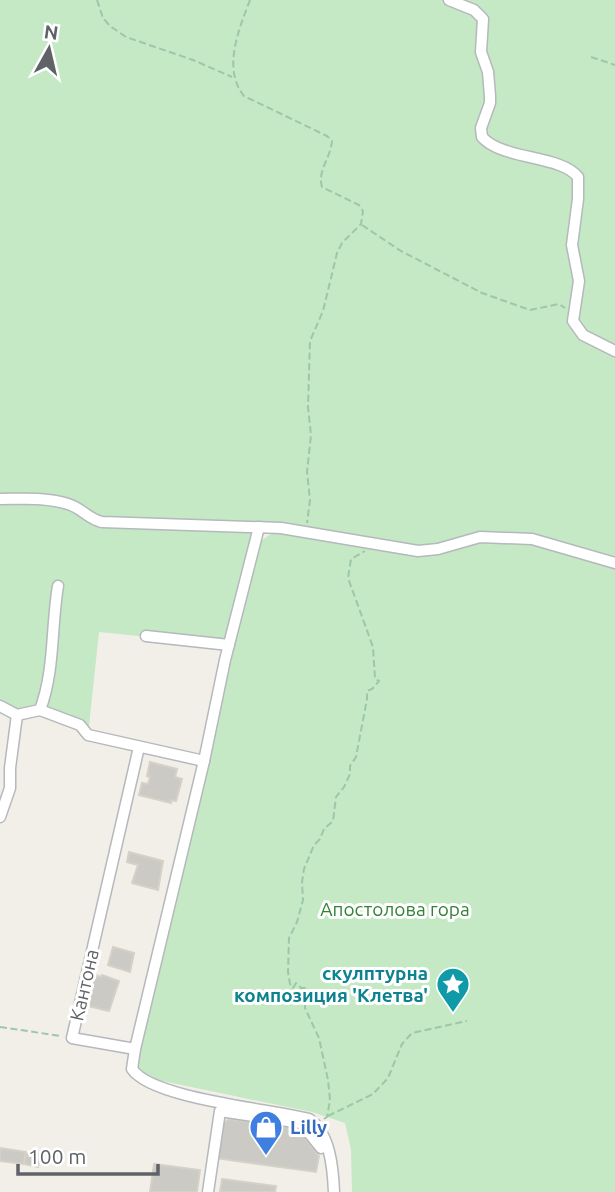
<svg xmlns="http://www.w3.org/2000/svg" width="615" height="1192" font-family="Ubuntu,sans-serif">
	<rect width="100%" height="100%" fill="#f1efe8"/>
	<!-- green -->
	<path fill="#c5e8c5" d="M0,0H615V1192H352L351,1149L345,1123L312,1112L153,1079L135,1069V1053L259,542L280,528L259,527L229,645L99,632L88,735L80,725L40,710L17,715L0,706Z"/>
	<!-- building -->
	<g fill="#cccac5" stroke="#d6d1c6" stroke-width="2">
		<path d="M150,762L177,769L175,777L182,779L176,801L171,800V803L139,795L142,783L148,784L150,777L147,776Z"/>
		<path d="M129,852L163,861L158,890L132,883L138,865L127,862Z"/>
		<path d="M113,947L134,953L130,972L108,965Z"/>
		<path d="M95,975L101,977L102,975L119,981L109,1011L88,1006L89,1002H86L90,985L92,986Z"/>
		<path d="M229,1119L297,1128L319,1156L316,1172L215,1158L220,1126Z"/>
		<path d="M0,1148L26,1152L24,1164L0,1161Z"/>
		<path d="M26,1152L40,1154L38,1167L24,1164Z"/>
		<path d="M154,1164L200,1170L197,1192H150Z"/>
		<path d="M222,1179L276,1186L275,1192H220Z"/>
	</g>
	<g fill="none" stroke-linecap="round" stroke-linejoin="round">
		<defs>
			<g id="minor">
				<path d="M449,0L474,10L483,19L481,52L488,72L490,96V103L481,128L482,137C502,160 561,155 578,177V199L572,245L579,281L573,321L583,335L615,351"/>
				<path d="M0,499C22,499 47,497 68,504C82,508 88,519 102,522L281,528L418,551L438,549L480,537L532,539L615,563"/>
				<path d="M259,527L225,660L204,761L135,1049L132,1069C152,1099 272,1109 309,1119C330,1133 333,1168 334,1192"/>
				<path d="M146,636L229,645"/>
				<path d="M0,706L17,715L40,710C55,670 51,627 58,586"/>
				<path d="M40,710L80,725L88,735L204,761"/>
				<path d="M0,817L10,788V768L17,715"/>
				<path d="M135,1049L72,1038L139,747"/>
				<path d="M208,1192L220,1111L301,1123L321,1148"/>
			</g>
		</defs>
		<!-- minor casing -->
		<use href="#minor" stroke="#b5b8bc" stroke-width="13"/>
		<!-- path -->
		<g stroke="#9cc7a9" stroke-width="2" stroke-dasharray="7 3.5" stroke-linecap="butt">
			<path d="M97,0L103,18L110,26L126,37L193,60L232,77"/>
			<path d="M250,0C239,29 222,69 244,96L327,136L332,141C331,157 317,171 322,187L359,205L363,211L361,224L342,243L337,253L323,311L310,341L308,407L311,435L307,472L310,500L307,523"/>
			<path d="M591,57L615,65"/>
			<path d="M362,225L401,251L482,293L530,310L559,304L565,308"/>
			<path d="M0,1027L61,1036"/>
			<path d="M328,1116L373,1094L388,1078L402,1044L412,1033L467,1021"/>
			<path d="M324,1119L327,1117L330,1100L328,1080L319,1038L305,1008V988H301L296,983L293,988L290,984L288,972L289,938L297,922L303,900L302,882L304,869L314,845L320,839L324,829L333,821L336,797L344,787L350,774V766L356,757L367,699V691L372,689L379,681L375,679L373,647L348,578L351,559L365,551"/>
		</g>
		<!-- minor -->
		<use href="#minor" stroke="#fff" stroke-width="10"/>
	</g>
	<!-- icons -->
	<defs>
		<symbol id="sight-pin" viewBox="-11 -11 22 30"><path d="M0 17L-7.5 6A9.5 9.5 0 1 1 7.5 6Z" fill="#0f9aa8" stroke="#fff"/><path d="M0-6L1.8-2.2L6-1.7L2.9 1.2L3.7 5.4L0 3.3L-3.7 5.4L-2.9 1.2L-6-1.7L-1.8-2.2Z" fill="#fff"/></symbol>
		<symbol id="shop-pin" viewBox="-11 -11 22 30"><path d="M0 17L-7.5 6A9.5 9.5 0 1 1 7.5 6Z" fill="#3f7fe0" stroke="#fff"/><path d="M-5-2.5h2.3a2.7 3.5 0 0 1 5.4 0H5L5.5 6h-11ZM-1.5-2.5h3a1.5 2.3 0 0 0-3 0Z" fill="#fff"/></symbol>
	</defs>
	<g fill-rule="evenodd">
		<use href="#sight-pin" x="434" y="965" width="38" height="52"/>
		<use href="#shop-pin" x="247" y="1108" width="38" height="52"/>
	</g>
	<g text-anchor="middle" stroke-width="6" stroke-linejoin="round" paint-order="stroke">
		<!-- park labels -->
		<g font-size="19" fill="#348238" stroke="#fff">
			<text x="395" y="916">Апостолова гора</text>
		</g>
		<!-- culture labels -->
		<g font-size="19" font-weight="bold" fill="#0d838f" stroke="#fff" text-anchor="end">
			<text x="428" y="980">скулптурна<tspan x="428" dy="22">композиция 'Клетва'</tspan></text>
		</g>
		<!-- street labels -->
		<g font-size="19" fill="#5f6368" stroke="#fff">
			<text transform="translate(84 985) rotate(-77)" y="7">Кантона</text>
		</g>
		<!-- shop labels -->
		<g font-size="19" font-weight="bold" fill="#366cbe" stroke="#fff" text-anchor="start">
			<text x="290" y="1134">Lilly</text>
		</g>
	</g>
	<!-- north arrow -->
	<g transform="translate(49 49) rotate(8)" stroke="#ffffff" stroke-width="5" paint-order="stroke">
	<path d="M0-5L12 26L0 18L-12 26Z" fill="#5f6368"/>
	<text y="-10" font-size="19" font-weight="bold" text-anchor="middle" fill="#5f6368">N</text>
	</g>
	<!-- scale -->
	<path d="M18 1164v10h140v-10" fill="none" stroke="#5f6368" stroke-width="3.5"/>
	<text x="28" y="1164" font-size="21" fill="#5f6368" stroke="#ffffff" stroke-width="5" paint-order="stroke">100 m</text>
</svg>
